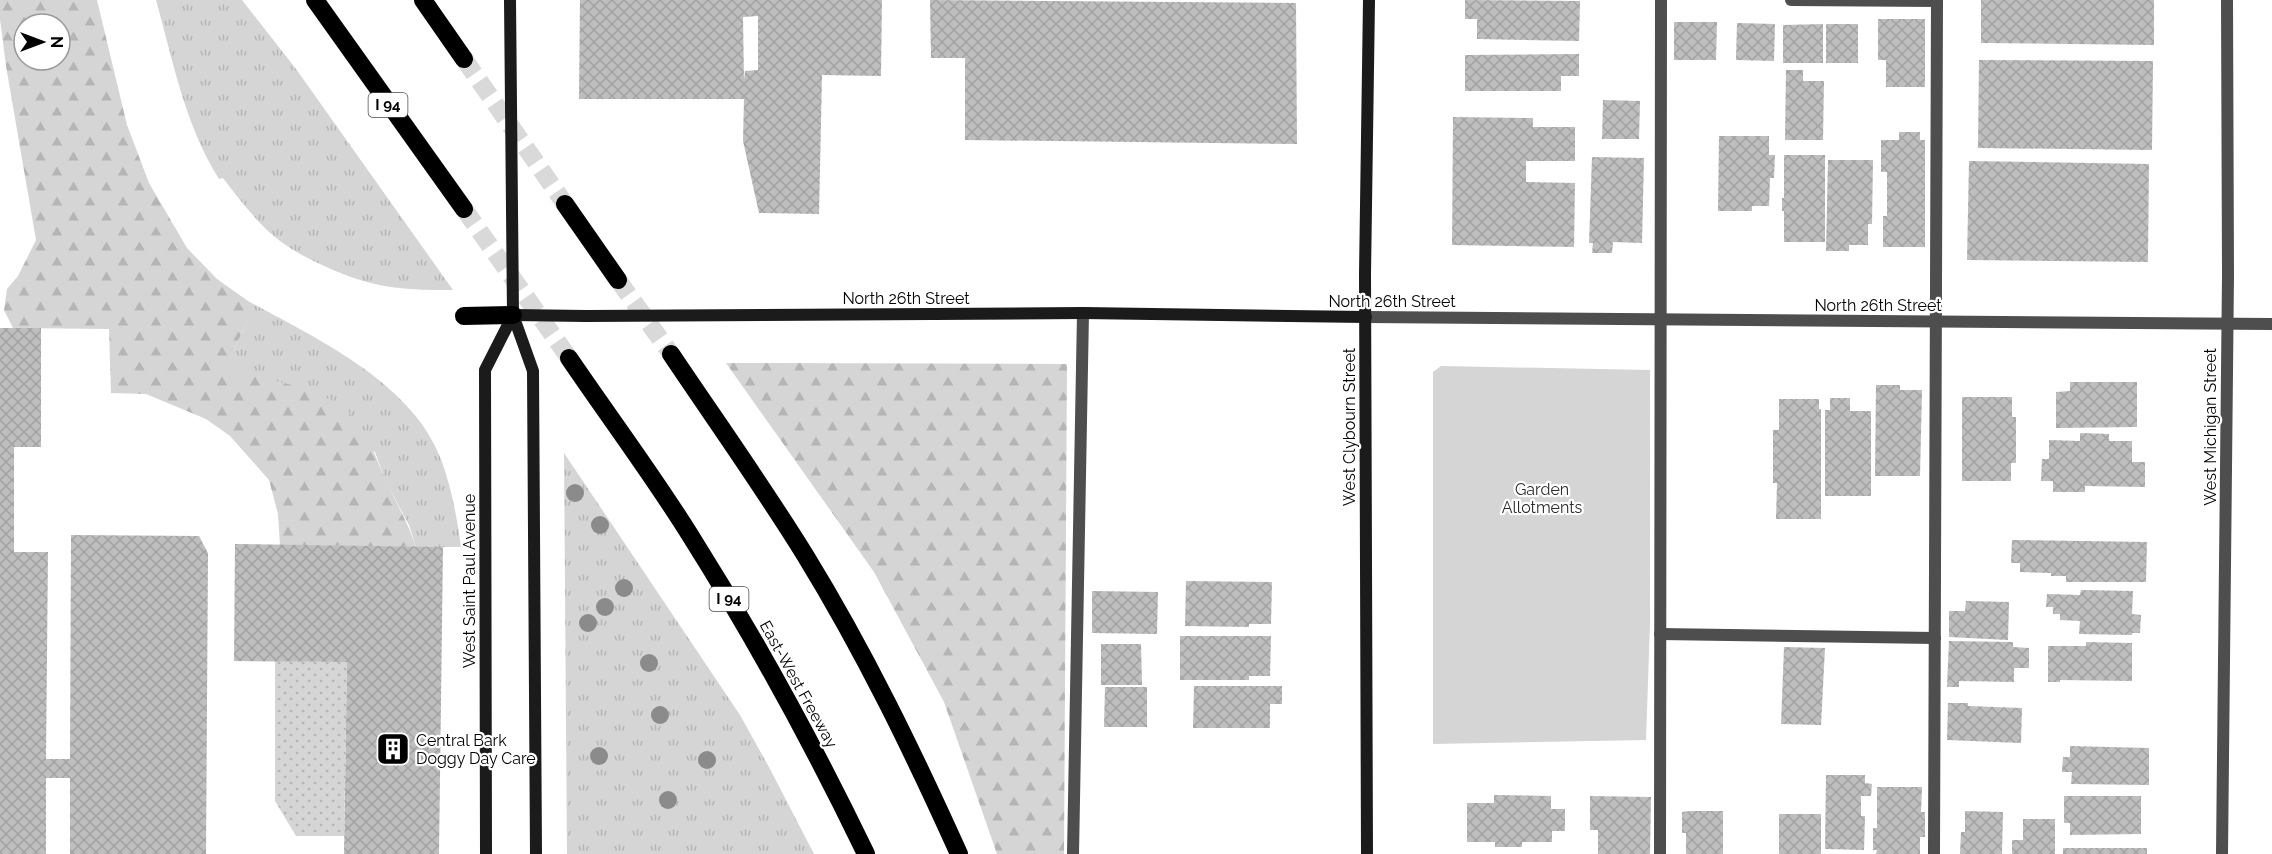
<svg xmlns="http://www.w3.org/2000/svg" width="2272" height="854" font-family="Raleway,sans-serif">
	<defs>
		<pattern id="grass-tufts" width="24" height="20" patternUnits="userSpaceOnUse" patternTransform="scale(1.5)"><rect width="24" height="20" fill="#d5d5d5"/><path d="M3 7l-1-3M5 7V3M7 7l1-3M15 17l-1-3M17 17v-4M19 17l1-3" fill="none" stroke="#b5b5b5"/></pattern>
		<pattern id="forest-firs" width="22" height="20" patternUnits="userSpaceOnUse" patternTransform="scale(1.5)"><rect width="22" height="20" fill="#d5d5d5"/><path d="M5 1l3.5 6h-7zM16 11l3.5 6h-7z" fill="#b5b5b5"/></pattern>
		<pattern id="park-dots" width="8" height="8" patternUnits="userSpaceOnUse" patternTransform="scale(1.5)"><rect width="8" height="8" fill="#d5d5d5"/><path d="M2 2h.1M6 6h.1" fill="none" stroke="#b5b5b5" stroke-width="1.8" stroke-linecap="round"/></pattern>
		<pattern id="building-cross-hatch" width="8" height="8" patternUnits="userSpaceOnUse" patternTransform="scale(1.5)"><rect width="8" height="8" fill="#bebebe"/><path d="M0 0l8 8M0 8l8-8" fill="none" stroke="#a2a2a2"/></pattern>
	</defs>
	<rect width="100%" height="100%" fill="#fff"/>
	<!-- grass -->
	<g fill="url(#grass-tufts)">
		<path d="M156,0H242L296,69L453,290C428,290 400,290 375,284C347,278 297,256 275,237C255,220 239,199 223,178L219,179C185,125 173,61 156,0Z"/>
		<path d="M248,301C317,339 414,383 442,462C452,490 457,518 461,547H416L409,525L385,480L375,452L234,373V350L248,319Z"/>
		<path d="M564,453L740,715L770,769L814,854H567Z"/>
	</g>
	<!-- forest -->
	<g fill="url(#forest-firs)" fill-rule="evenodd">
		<path d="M0,0H97L127,125L149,183L187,248L217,279L248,301V319L234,350V373C274,380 336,390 360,425C371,442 377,461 385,479C396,502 408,523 416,547L280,545L278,514L269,480L230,436L206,419L146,394L111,393L109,329L13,328L4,310L7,289L18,276L36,240L6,66L0,19ZM24,24H60V60H24Z"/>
		<path d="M726,363L1067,364L1064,854H997L944,702L874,572Z"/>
	</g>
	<!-- park -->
	<path fill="url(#park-dots)" d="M275,661L347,662L344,836H296L275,801Z"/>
	<!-- garden -->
	<path fill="#d5d5d5" d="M1441,366L1650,370V624L1646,740L1433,744V372Z"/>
	<!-- building -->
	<g fill="url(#building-cross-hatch)" fill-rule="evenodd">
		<path d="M580,0H882L881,76L822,75L819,214L759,213L743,141L744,99H579ZM758,16V70L745,71L744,80L743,17Z"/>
		<path d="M930,0L1296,3L1297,144L965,140V58H931Z"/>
		<path d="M1465,0L1580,1L1579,41L1477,39V19H1465Z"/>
		<path d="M1981,0H2154V45L1981,43Z"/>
		<path d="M1878,19H1925V87H1886V60H1878Z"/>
		<path d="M1674,22H1717L1716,60H1674Z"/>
		<path d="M1737,23L1775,24L1774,61L1736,60Z"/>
		<path d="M1823,24V63H1783V25Z"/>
		<rect x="1826" y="24" width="32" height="39"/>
		<path d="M1579,54V76H1561V91H1465V55Z"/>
		<path d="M1979,60L2153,61L2152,150L1978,148Z"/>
		<path d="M1786,70H1803V81H1824L1823,140H1785Z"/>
		<path d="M1603,100L1640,101L1639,139H1602Z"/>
		<path d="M1453,117L1533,118V127H1575V161H1526V182L1575,183L1574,247L1452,245Z"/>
		<path d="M1899,132H1920V140H1925V247H1883V216H1887V172H1881V140H1899Z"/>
		<path d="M1719,136H1769V155H1775L1774,178H1770L1769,206H1752V211H1718Z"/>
		<path d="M1784,155H1825V242H1784V211H1782V198H1784Z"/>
		<path d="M1592,157L1644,158L1642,243L1613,242L1612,253H1592L1593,243H1589Z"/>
		<path d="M1828,160H1873L1872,224H1868V245H1849V251H1826Z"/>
		<path d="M1969,161L2149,164L2148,262L1967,260Z"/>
		<path d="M0,328H41V447H14V552H48L46,759H70L71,535L199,536L208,553L206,854H70V778H46V854H0Z"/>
		<path d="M2070,382H2137V427L2056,428V392L2070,391Z"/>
		<path d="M1876,385H1900V390H1922L1920,476H1875Z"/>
		<path d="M1962,397H2012V417H2016V463H2011V481H1962Z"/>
		<path d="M1830,398H1850V411H1871V496H1825V410H1830Z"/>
		<path d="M1779,399H1819V409H1821V519H1776L1777,483H1773V430H1779Z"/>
		<path d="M2080,433L2109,434V441H2132V462H2145V487L2085,486V492H2053V481H2041L2042,459H2049V440L2080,441Z"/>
		<path d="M2012,540L2147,542L2146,582H2066V576H2051V573L2020,572V563H2011Z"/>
		<path d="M235,544L443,547L439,854H344L347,662L234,661Z"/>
		<path d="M1186,581L1272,582L1271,624H1249V627L1185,626Z"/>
		<path d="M2081,590L2133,591L2132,614L2141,615L2140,633H2132V635L2079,634L2080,621L2060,620V614H2053V607H2046L2047,594L2080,595Z"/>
		<path d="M1092,591L1158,592L1157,634L1092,633Z"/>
		<path d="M1966,601L2009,602L2008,640L1949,637V611H1965Z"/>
		<path d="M1180,636H1271L1270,676H1249V680H1180Z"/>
		<path d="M1949,641L2013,642V647L2029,648V668H2014V682L1959,681V687H1947Z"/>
		<path d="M2086,642L2132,643V681L2060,680V682H2048V646H2086Z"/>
		<path d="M1101,644H1141L1142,685H1101Z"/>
		<path d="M1784,647L1825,648L1821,725L1781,724Z"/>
		<path d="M1194,686H1282V704H1270V728H1193Z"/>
		<path d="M1105,687H1147V727H1104Z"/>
		<path d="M1948,703H1968V706L2022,708L2021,743L1947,740Z"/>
		<path d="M2070,746L2149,748V785L2071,784L2072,772H2062L2063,757H2070Z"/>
		<path d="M1826,775H1865V783L1872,784L1871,796H1861V816H1865L1864,850L1825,849Z"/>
		<path d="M1877,787H1922L1921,812H1925V837H1920V854H1876L1877,850H1873V828H1877Z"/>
		<path d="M1494,795L1551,796V809H1565V831H1552V842H1522V847H1495V842H1467V803H1494Z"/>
		<path d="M1590,796L1651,797L1650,854H1598V830H1590Z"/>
		<path d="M2064,796H2141V834L2070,835V823H2064Z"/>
		<path d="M1690,811H1723V854H1686V833H1682V812Z"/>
		<path d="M1965,811L2003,812L2002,854H1960L1961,832H1965Z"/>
		<rect x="1779" y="814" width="42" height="40"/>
		<path d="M2023,819H2055V854H2012V840H2023Z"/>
		<rect x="2063" y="848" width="84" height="6"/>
	</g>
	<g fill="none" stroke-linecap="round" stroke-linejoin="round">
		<!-- highway-tunnel -->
		<g stroke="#d9d9d9" stroke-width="18" stroke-dasharray="18 9" stroke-linecap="butt">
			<path d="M464,59L565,204"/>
			<path d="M464,209L569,358"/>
			<path d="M618,280L671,354"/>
		</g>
		<!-- lane -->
		<g stroke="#4e4e4e" stroke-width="12">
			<path d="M1791,0L1937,1"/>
			<path d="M1660,634L1935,638"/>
			<path d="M1073,854L1083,313"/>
			<path d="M1660,854L1661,0"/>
			<path d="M1934,854L1937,0"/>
		</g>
		<!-- street -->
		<g stroke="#4e4e4e" stroke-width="12">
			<path d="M1366,317L2272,324"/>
			<path d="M2222,854L2228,275L2227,0"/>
		</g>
		<!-- secondary -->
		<g stroke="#1b1b1b" stroke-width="12">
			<path d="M510,0L513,315L533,371L536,854"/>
			<path d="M513,315L586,316L1083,313L1366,317"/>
			<path d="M486,854L485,370L513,315"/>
			<path d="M1367,854L1365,274L1369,0"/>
		</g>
		<!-- highway -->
		<g stroke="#000" stroke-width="18">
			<path d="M315,0L464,209"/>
			<path d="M423,0L464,59"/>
			<path d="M565,204L618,280"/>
			<path d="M464,316L513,315"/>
			<path d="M671,354C716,421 763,487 805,555C864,651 913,752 959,854"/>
			<path d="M569,358C609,417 652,474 690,535C755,638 813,744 866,854"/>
		</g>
	</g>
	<!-- trees -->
	<g fill="#8b8b8b">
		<circle cx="575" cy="493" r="9"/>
		<circle cx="600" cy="525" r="9"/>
		<circle cx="624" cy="588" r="9"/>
		<circle cx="605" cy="607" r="9"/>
		<circle cx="588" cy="623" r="9"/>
		<circle cx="649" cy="663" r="9"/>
		<circle cx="660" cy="715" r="9"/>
		<circle cx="599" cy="756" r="9"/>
		<circle cx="707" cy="760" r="9"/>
		<circle cx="668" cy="800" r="9"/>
	</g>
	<!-- icons -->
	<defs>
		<symbol id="building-square" viewBox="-11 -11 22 22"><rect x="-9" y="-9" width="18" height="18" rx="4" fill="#000" stroke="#fff"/><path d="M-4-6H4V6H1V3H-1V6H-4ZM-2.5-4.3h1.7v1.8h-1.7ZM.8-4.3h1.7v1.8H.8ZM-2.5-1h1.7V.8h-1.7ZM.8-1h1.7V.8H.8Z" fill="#fff"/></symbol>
	</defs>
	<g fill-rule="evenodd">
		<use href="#building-square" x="374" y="730" width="38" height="38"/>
	</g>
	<g text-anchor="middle" stroke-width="4.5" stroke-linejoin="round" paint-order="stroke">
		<!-- shield labels -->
		<g fill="#fff" stroke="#4c4c4c" stroke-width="1.5">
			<rect x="368.5" y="93" width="39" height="24" rx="4.5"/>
			<rect x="709.5" y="587" width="39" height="24" rx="4.5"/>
		</g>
		<g font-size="15" font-weight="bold" fill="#000">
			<text x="388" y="110">I 94</text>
			<text x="729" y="604">I 94</text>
		</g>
		<!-- street labels -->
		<g font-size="16" fill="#000" stroke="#fff">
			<text x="906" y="304">North 26th Street</text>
			<text x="1392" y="307">North 26th Street</text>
			<text x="1878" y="311">North 26th Street</text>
			<text transform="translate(1349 427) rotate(-90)" y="6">West Clybourn Street</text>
			<text transform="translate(2210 427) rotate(-90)" y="6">West Michigan Street</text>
			<text transform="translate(469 581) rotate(-90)" y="6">West Saint Paul Avenue</text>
			<text transform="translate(799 684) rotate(61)" y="6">East-West Freeway</text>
		</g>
		<!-- park labels -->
		<g font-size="16" fill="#2c2c2c" stroke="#fff">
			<text x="1542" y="495">Garden<tspan x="1542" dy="18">Allotments</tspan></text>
		</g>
		<!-- poi labels -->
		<g font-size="16" fill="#000" stroke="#fff" text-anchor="start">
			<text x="416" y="746">Central Bark<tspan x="416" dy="18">Doggy Day Care</tspan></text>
		</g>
	</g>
	<!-- north arrow -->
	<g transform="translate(42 42) rotate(90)"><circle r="28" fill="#ffffff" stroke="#999999" stroke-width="1.5"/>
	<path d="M0-4.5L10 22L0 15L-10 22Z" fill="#000000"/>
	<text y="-9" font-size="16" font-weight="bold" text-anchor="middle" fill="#000000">N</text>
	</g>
</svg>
